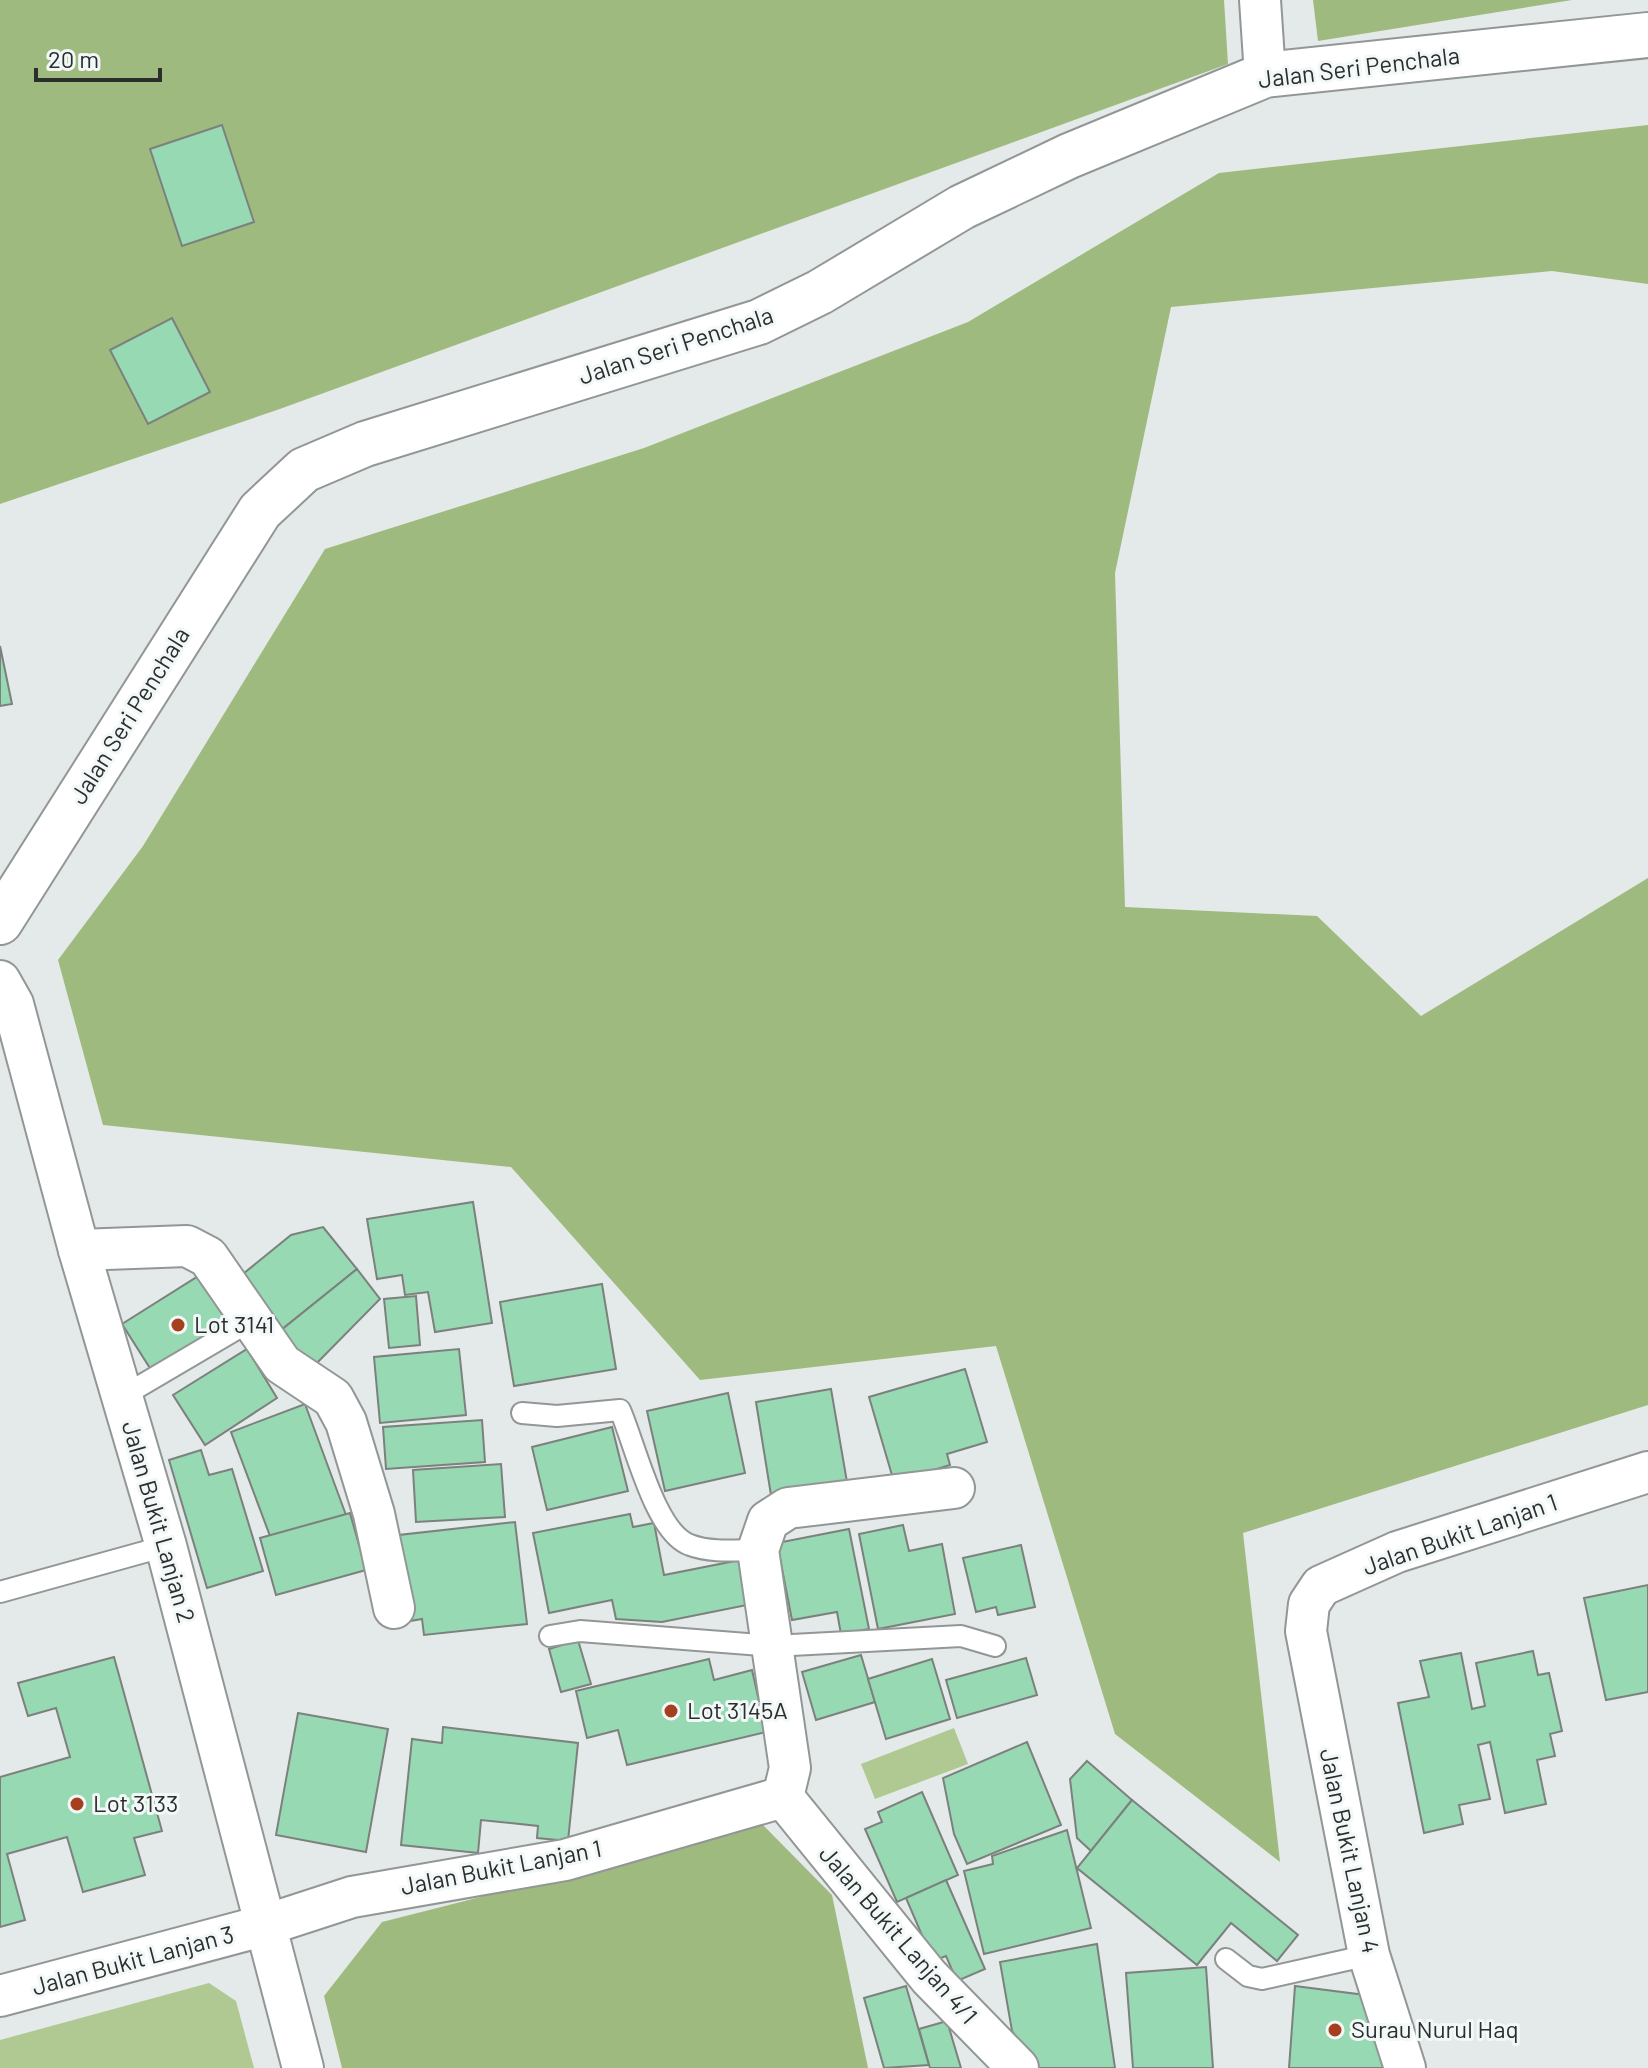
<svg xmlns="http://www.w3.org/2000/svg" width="1648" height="2068" font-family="Barlow,sans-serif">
	<rect width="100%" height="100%" fill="#e4eae9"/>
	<!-- green -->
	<g fill="#b0c993">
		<path d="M954,1728L968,1764L875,1799L861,1764Z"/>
		<path d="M209,1983L236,2001L254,2068H0V2040Z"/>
	</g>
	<!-- forest -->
	<g fill="#9fba7e">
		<path d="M0,0H1224L1228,64L277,410L0,504Z"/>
		<path d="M1313,0H1572L1318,41Z"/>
		<path d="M1648,125V284L1552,271L1171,307L1115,573L1125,907L1317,916L1421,1016L1648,878V1405L1243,1533L1280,1862L1115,1734L996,1346L700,1380L511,1167L103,1125L58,960L143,846L325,549L644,448L968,322L1219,173Z"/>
		<path d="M763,1825L832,1895L868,2068H342L324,1996L382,1922Z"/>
	</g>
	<!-- building -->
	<g fill="#96d9b2" stroke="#7c817e" stroke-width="2">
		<path d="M222,125L254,222L182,246L150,149Z"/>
		<path d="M172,318L210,392L148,424L110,350Z"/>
		<path d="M0,646L12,704L0,706Z"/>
		<path d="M473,1202L492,1323L435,1332L428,1292L405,1295L402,1275L377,1279L367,1219Z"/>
		<path d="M323,1227L357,1269L280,1331L238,1278L291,1235Z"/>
		<path d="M357,1269L380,1299L311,1369L280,1331Z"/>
		<path d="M200,1275L233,1327L155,1376L122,1324Z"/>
		<path d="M602,1284L616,1369L514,1386L500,1302Z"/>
		<path d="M416,1296L420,1345L389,1348L384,1299Z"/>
		<path d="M247,1349L277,1398L205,1445L173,1395Z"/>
		<path d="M459,1349L466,1415L380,1423L374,1357Z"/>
		<path d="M965,1369L987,1442L947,1454L950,1465L894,1482L869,1397Z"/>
		<path d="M831,1389L847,1482L771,1495L756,1402Z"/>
		<path d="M728,1393L745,1473L665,1491L647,1411Z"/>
		<path d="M305,1404L346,1515L270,1536L231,1432Z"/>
		<path d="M482,1420L485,1462L386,1469L383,1427Z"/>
		<path d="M612,1427L628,1491L547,1510L532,1447Z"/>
		<path d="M201,1450L209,1475L232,1469L263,1571L207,1588L169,1460Z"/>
		<path d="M501,1464L505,1517L416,1522L413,1470Z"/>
		<path d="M350,1513L366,1570L276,1595L260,1538Z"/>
		<path d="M630,1514L633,1527L654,1523L664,1575L740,1560L747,1605L662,1622L616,1619L612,1600L549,1613L533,1533Z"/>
		<path d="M515,1522L527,1624L424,1635L422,1619L410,1621L399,1535Z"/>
		<path d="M903,1525L909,1551L942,1544L955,1614L878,1629L859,1534Z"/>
		<path d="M849,1529L869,1629L841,1634L837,1612L792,1620L777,1543Z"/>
		<path d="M1021,1545L1035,1607L998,1615L996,1607L976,1612L963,1558Z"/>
		<path d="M1648,1585V1692L1606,1700L1584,1598Z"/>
		<path d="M578,1640L591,1684L561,1692L549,1649Z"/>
		<path d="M1533,1651L1538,1675L1549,1673L1562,1731L1550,1734L1555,1756L1537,1760L1546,1804L1505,1813L1490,1742L1478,1745L1490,1799L1459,1805L1463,1824L1424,1833L1398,1703L1429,1697L1420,1661L1461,1653L1472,1709L1485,1706L1476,1663Z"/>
		<path d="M861,1655L875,1702L816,1720L802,1672Z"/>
		<path d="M114,1657L162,1831L134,1838L145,1875L83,1892L67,1837L7,1854L25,1920L0,1927V1777L70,1757L56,1708L28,1716L18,1683Z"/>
		<path d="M1026,1658L1037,1695L957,1718L946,1680Z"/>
		<path d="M709,1659L714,1680L752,1670L766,1732L627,1765L618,1730L587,1738L576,1691Z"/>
		<path d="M932,1659L950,1719L886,1739L868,1679Z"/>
		<path d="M298,1713L388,1729L366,1852L276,1835Z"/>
		<path d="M443,1727L578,1743L568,1841L537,1838L538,1826L481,1820L478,1853L401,1845L412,1739L442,1743Z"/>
		<path d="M1027,1742L1061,1825L967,1864L954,1834L943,1778Z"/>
		<path d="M1087,1761L1132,1800L1091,1851L1077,1838L1070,1779Z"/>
		<path d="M922,1792L958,1875L897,1902L865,1829L882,1822L878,1812Z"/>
		<path d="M1132,1800L1298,1935L1277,1961L1231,1923L1197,1965L1077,1868Z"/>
		<path d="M1067,1830L1091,1928L984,1954L964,1871L993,1864L992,1856Z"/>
		<path d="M946,1880L985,1969L957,1981L946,1956L933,1961L906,1898Z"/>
		<path d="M1097,1944L1115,2068H1036L1012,2031L1000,1962Z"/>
		<path d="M1206,1967L1213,2068H1133L1126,1973Z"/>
		<path d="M906,1986L929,2065L884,2068L864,1998Z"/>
		<path d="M1295,1986L1365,1995L1391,2068H1289Z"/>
		<path d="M947,2021L961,2068H930L919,2029Z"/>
	</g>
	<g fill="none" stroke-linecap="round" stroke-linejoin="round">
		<defs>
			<g id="service">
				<path d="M123,1396L252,1320"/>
				<path d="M522,1413L557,1416L620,1410C635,1444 655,1533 690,1545C711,1553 737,1550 758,1550"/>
				<path d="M0,1592L166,1546"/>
				<path d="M550,1636L580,1631L773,1646L961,1636L995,1646"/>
				<path d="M1226,1959L1248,1976L1262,1979L1369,1955"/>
			</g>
			<g id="minor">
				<path d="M1260,0L1265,75"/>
				<path d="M0,981L13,1004L79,1250L166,1546L303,2068"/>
				<path d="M79,1250L187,1246L208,1257L282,1364L333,1398L346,1422L374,1514L394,1608"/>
				<path d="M783,1797L790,1768L758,1550L768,1521L788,1508L954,1488"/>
				<path d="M783,1797L929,1977L1018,2068"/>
				<path d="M0,1996L266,1925L352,1897L565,1860L783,1797"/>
				<path d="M1405,2068L1369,1955L1306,1631L1309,1604L1321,1586L1397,1552L1648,1472"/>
			</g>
			<path id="tertiary" d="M0,922L260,511L304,470L365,444L759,322L820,292L962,207L1069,156L1265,75L1648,35"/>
		</defs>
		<!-- service casing -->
		<use href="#service" stroke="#929796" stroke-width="24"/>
		<!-- minor casing -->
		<use href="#minor" stroke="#929796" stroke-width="44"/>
		<!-- tertiary casing -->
		<use href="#tertiary" stroke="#929796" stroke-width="48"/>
		<!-- service -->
		<use href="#service" stroke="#fff" stroke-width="20"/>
		<!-- minor -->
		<use href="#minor" stroke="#fff" stroke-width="40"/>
		<!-- tertiary -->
		<use href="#tertiary" stroke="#fff" stroke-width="44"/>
	</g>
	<!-- markers -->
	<g fill="#a63f1d" stroke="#f1f8f7" stroke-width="3">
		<circle cx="178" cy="1325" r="8"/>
		<circle cx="671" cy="1711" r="8"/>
		<circle cx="77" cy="1804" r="8"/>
		<circle cx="1335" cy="2030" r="8"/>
	</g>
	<g text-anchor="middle" stroke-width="6" stroke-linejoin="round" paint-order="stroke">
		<!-- street labels -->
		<g font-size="24" fill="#2b2e2d" stroke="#f1f8f7">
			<text transform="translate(1359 68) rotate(-7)" y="8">Jalan Seri Penchala</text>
			<text transform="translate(676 346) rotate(-18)" y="8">Jalan Seri Penchala</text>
			<text transform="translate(130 716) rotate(-58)" y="8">Jalan Seri Penchala</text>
			<text transform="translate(158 1522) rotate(74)" y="8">Jalan Bukit Lanjan 2</text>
			<text transform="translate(1460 1535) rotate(-19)" y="8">Jalan Bukit Lanjan 1</text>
			<text transform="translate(1349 1851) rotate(78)" y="8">Jalan Bukit Lanjan 4</text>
			<text transform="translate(501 1868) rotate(-11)" y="8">Jalan Bukit Lanjan 1</text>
			<text transform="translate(898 1935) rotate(49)" y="8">Jalan Bukit Lanjan 4/1</text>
			<text transform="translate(133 1961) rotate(-15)" y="8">Jalan Bukit Lanjan 3</text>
		</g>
		<!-- poi labels -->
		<g font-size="24" fill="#2b2e2d" stroke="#f1f8f7" text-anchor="start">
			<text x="194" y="1333">Lot 3141</text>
			<text x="687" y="1719">Lot 3145A</text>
			<text x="93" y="1812">Lot 3133</text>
			<text x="1351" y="2038">Surau Nurul Haq</text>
		</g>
	</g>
	<!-- scale -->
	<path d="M36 68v12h124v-12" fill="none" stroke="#2b2e2d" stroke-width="4"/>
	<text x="48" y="68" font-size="24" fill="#2b2e2d" stroke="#f1f8f7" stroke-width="6" paint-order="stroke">20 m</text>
</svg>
